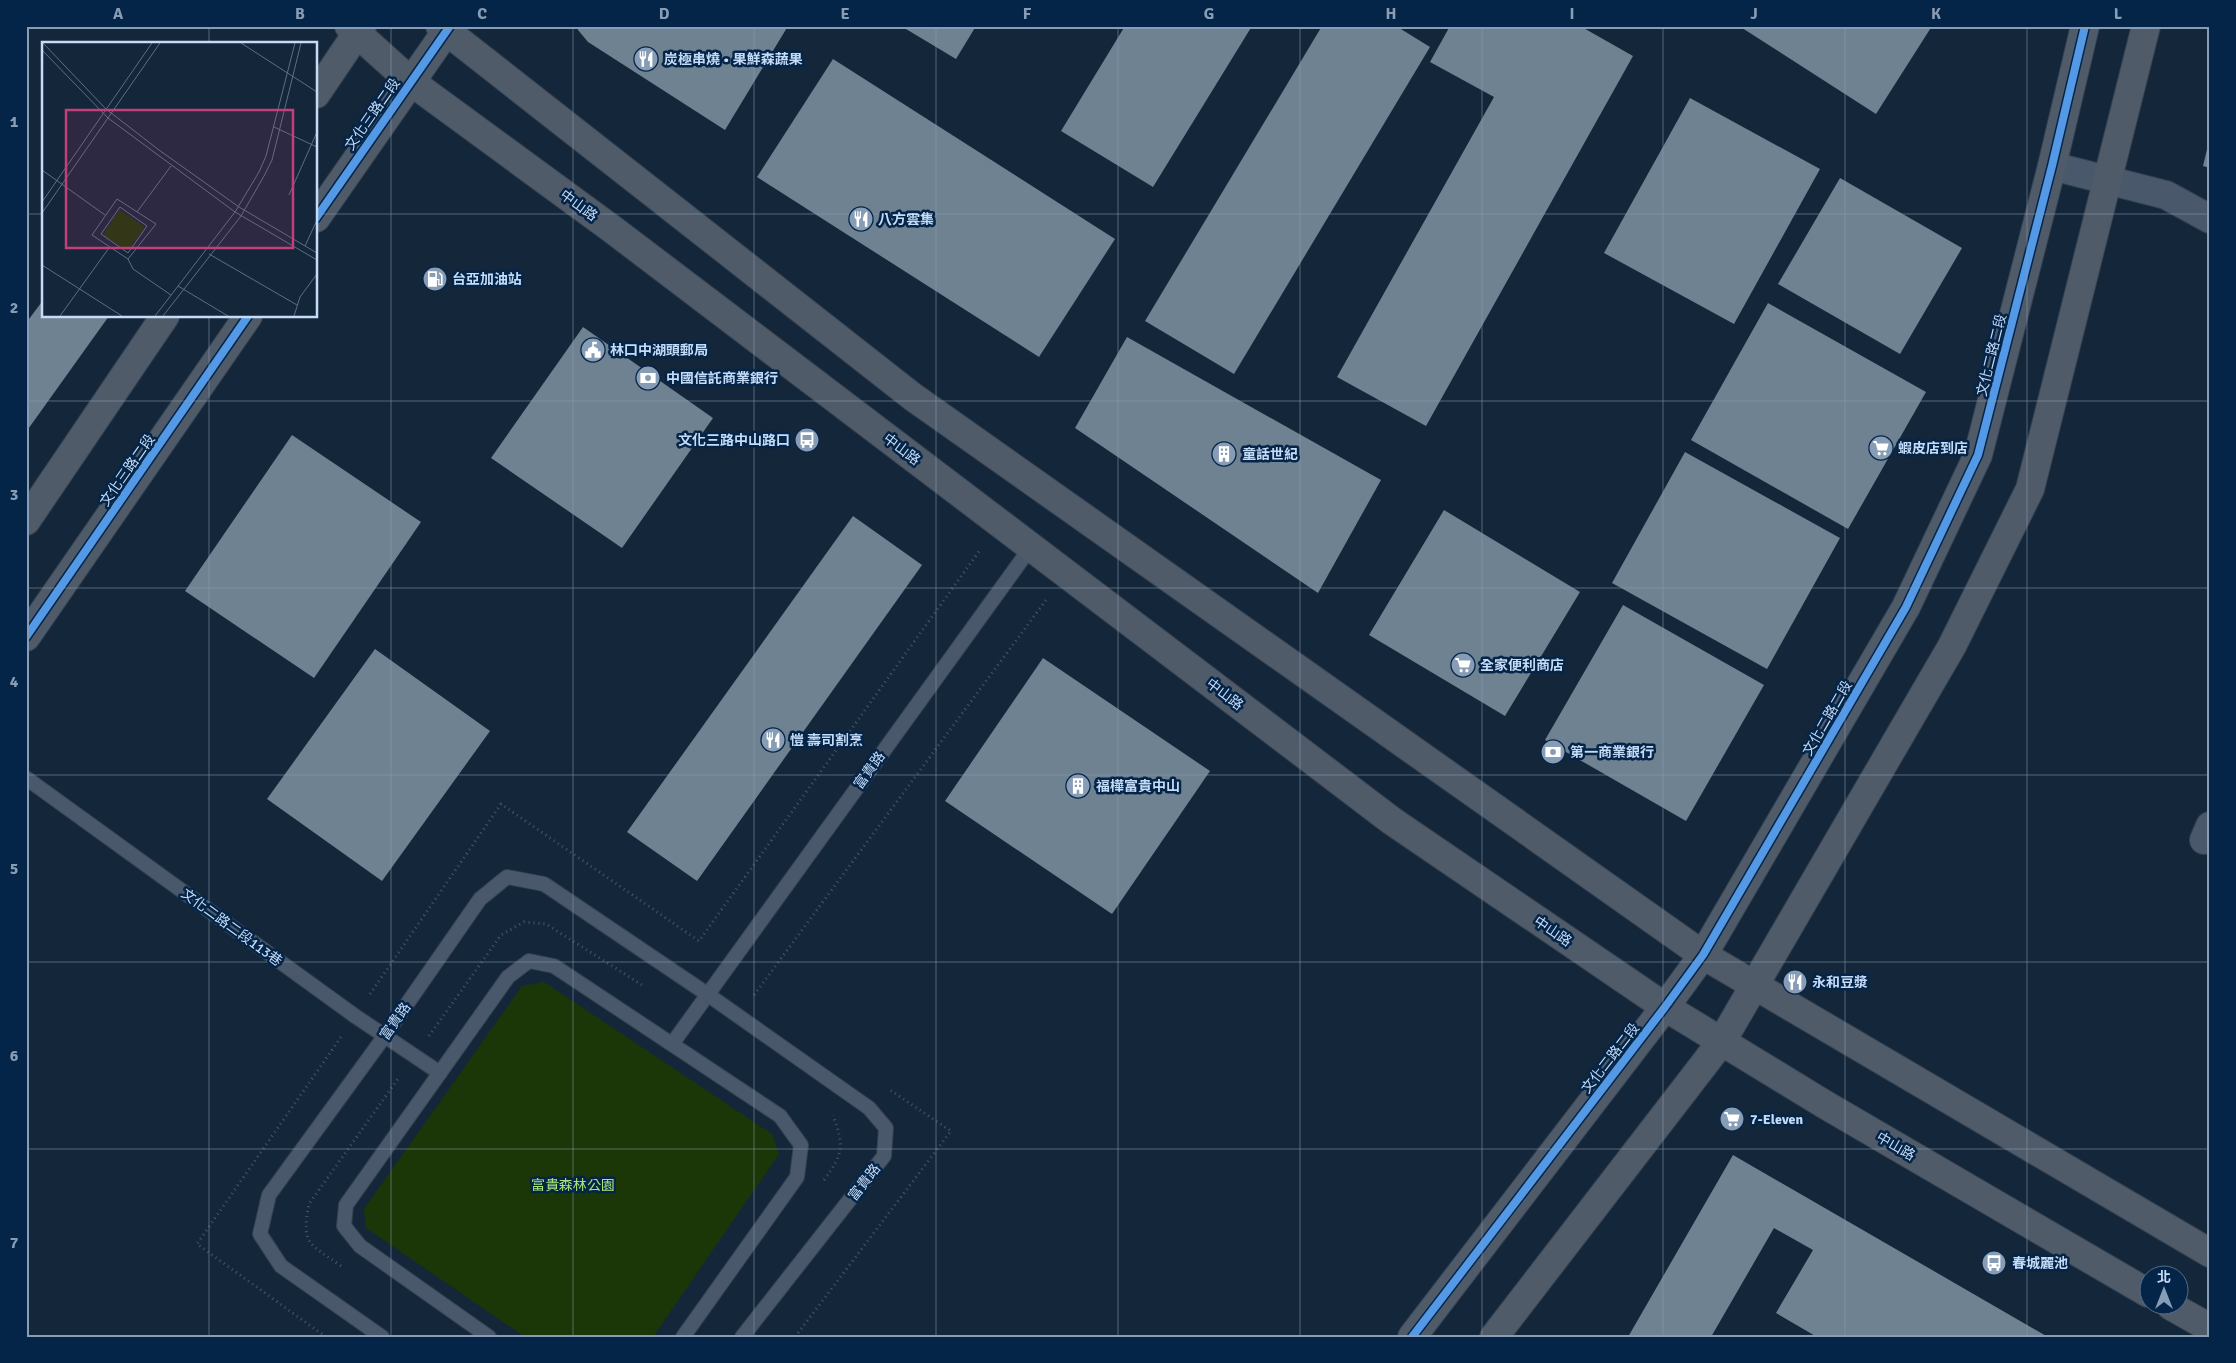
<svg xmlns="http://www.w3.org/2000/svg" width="2236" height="1363" font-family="Signika,'Noto Sans TC',sans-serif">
	<rect width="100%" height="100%" fill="#142639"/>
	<!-- green -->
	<path fill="#1b3708" d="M544,982L772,1134L779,1154L653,1337H525L366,1228L364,1209L522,986Z"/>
	<!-- building -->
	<g fill="#6f8291">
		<path d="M578,26H788L725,130L588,42L578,30Z"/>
		<path d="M901,26H976L956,59Z"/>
		<path d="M1125,26H1252L1153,187L1061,131Z"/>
		<path d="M1322,26H1396L1430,47L1234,374L1145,321Z"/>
		<path d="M1450,26H1580L1633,56L1426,426L1337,377L1494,97L1430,62Z"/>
		<path d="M1739,26H1932L1876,114Z"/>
		<path d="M833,59L1115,239L1039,357L757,177Z"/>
		<path d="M1690,98L1820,169L1734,324L1604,253Z"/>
		<path d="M2209,141H2210V168L2203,166Z"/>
		<path d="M1840,178L1962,248L1900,354L1778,284Z"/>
		<path d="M44,299V316H109L26,432V323Z"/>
		<path d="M1768,303L1926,392L1848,529L1691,440Z"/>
		<path d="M583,327L713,418L622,548L491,458Z"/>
		<path d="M1127,337L1381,480L1318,593L1075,428Z"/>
		<path d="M292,435L421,522L314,678L185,591Z"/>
		<path d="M1685,452L1840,538L1767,669L1612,583Z"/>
		<path d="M1444,510L1580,592L1505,716L1369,635Z"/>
		<path d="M853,516L922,565L697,881L627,832Z"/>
		<path d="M1623,605L1764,685L1686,821L1545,740Z"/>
		<path d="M375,649L490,731L382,881L267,799Z"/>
		<path d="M1043,658L1210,771L1112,914L945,801Z"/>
		<path d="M1733,1155L2048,1337H1817L1776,1313L1813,1250L1774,1228L1711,1337H1628Z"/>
	</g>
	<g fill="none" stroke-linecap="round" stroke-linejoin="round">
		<defs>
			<g id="lane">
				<path d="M26,778L355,1016L440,1073"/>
				<path d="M672,1044L1031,547"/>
				<path d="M382,1337L281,1266L260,1234L269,1195L384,1037L480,899L507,877L544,884L707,994L869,1108L886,1128L884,1156L742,1337"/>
				<path d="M489,1337L360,1246L344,1226L346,1205L508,977L529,961L554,966L780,1116L801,1145L797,1177L683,1337"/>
			</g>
			<g id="street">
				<path d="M2052,166L2166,195L2210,219"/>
				<path d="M2204,840L2210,826"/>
			</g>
			<g id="secondary">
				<path d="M349,26L410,81L612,229L1392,821L1665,1007L1824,1104L2148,1293"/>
				<path d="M440,26L913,397L1703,955L2210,1253"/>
				<path d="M316,94L362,26"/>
				<path d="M316,218L450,26"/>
				<path d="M26,521L165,316"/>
				<path d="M26,637L248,316"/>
				<path d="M2171,1306L2210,1328"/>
				<path d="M1412,1337L1665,1007L1703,955L1906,607L1978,455L2052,166L2085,26"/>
				<path d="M1494,1337L1722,1041L1952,646L2030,489L2146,26"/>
			</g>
		</defs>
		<!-- lane casing -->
		<use href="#lane" stroke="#344151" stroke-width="16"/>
		<!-- street casing -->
		<use href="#street" stroke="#344151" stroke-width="30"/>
		<!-- secondary casing -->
		<use href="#secondary" stroke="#344151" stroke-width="30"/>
		<!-- path -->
		<g stroke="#495665" stroke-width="3" stroke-dasharray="1 4" stroke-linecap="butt">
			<path d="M370,994L501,804L699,941L980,550"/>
			<path d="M754,995L1046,600"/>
			<path d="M429,1036L501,935L524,922L546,924L642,985"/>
			<path d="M824,1180C844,1153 844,1146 833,1115"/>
			<path d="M341,1266C309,1243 301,1245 309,1204L400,1076"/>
			<path d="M326,1337L197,1244L341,1037"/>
			<path d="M795,1337L951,1131L890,1090"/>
		</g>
		<!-- lane -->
		<use href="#lane" stroke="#49586a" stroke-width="14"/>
		<!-- street -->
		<use href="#street" stroke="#49586a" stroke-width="28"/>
		<!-- secondary -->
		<use href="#secondary" stroke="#505b6a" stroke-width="28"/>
		<defs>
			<g id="cycleway">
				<path d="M316,218L450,26"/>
				<path d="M26,637L248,316"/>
				<path d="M1412,1337L1665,1007L1703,955L1906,607L1978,455L2052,166L2085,26"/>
			</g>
		</defs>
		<!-- cycleway casing -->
		<use href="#cycleway" stroke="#052548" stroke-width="11"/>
		<!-- cycleway -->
		<use href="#cycleway" stroke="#5399e6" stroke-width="8"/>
	</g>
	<!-- grid -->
	<path fill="none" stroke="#879cb5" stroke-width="1" stroke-opacity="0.55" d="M209,26V44M391,26V1337M573,26V1337M754,26V1337M936,26V1337M1118,26V1337M1300,26V1337M1482,26V1337M1663,26V1337M1845,26V1337M2027,26V1337M26,214H44M316,214H2210M209,316V1337M26,401H2210M26,588H2210M26,775H2210M26,962H2210M26,1149H2210"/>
	<!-- icons -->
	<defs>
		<symbol id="restaurant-disc" viewBox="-11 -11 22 22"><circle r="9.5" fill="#879cb5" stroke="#052548"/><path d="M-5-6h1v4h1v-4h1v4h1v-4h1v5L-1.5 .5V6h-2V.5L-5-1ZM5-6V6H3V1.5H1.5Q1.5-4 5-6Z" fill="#fff"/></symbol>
		<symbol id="fuel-disc" viewBox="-11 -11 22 22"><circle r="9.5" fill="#879cb5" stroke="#052548"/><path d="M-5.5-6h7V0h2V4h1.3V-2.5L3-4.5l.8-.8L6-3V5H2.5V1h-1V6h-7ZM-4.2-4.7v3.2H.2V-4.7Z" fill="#fff"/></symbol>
		<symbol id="civic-disc" viewBox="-11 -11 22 22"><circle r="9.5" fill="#879cb5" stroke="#052548"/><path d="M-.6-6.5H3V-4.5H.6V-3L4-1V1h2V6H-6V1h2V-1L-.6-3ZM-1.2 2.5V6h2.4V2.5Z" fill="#fff"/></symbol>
		<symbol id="bank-disc" viewBox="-11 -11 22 22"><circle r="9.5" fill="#879cb5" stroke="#052548"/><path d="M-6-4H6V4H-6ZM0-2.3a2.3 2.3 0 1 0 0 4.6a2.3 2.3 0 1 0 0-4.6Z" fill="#fff"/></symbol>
		<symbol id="bus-disc" viewBox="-11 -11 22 22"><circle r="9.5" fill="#879cb5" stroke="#052548"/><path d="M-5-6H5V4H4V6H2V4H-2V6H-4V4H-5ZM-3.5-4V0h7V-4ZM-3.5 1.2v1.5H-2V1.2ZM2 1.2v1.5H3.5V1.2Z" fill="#fff"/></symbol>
		<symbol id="supermarket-disc" viewBox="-11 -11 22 22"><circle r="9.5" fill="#879cb5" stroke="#052548"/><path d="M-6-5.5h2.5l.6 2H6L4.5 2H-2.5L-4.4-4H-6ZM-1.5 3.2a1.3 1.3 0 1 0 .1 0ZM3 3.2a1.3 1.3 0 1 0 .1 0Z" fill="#fff"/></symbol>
		<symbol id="building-disc" viewBox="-11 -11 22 22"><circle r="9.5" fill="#879cb5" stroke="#052548"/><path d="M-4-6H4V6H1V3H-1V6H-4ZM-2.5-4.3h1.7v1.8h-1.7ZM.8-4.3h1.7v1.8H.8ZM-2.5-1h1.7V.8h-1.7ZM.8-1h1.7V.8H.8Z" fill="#fff"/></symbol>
	</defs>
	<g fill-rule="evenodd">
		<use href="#restaurant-disc" x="632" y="45" width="28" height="28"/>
		<use href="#restaurant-disc" x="847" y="205" width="28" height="28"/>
		<use href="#fuel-disc" x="421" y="265" width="28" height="28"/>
		<use href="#civic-disc" x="579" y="336" width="28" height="28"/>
		<use href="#bank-disc" x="634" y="364" width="28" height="28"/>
		<use href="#bus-disc" x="793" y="426" width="28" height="28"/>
		<use href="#supermarket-disc" x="1867" y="434" width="28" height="28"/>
		<use href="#building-disc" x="1210" y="440" width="28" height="28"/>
		<use href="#supermarket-disc" x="1449" y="651" width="28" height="28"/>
		<use href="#restaurant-disc" x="759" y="726" width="28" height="28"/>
		<use href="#bank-disc" x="1539" y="738" width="28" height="28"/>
		<use href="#building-disc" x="1064" y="772" width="28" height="28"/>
		<use href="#restaurant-disc" x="1781" y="968" width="28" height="28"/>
		<use href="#supermarket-disc" x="1718" y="1105" width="28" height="28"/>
		<use href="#bus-disc" x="1980" y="1249" width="28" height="28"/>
	</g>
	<g text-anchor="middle" stroke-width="5" stroke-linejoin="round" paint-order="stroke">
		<!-- poi labels -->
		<g font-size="14" font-weight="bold" fill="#c5dcf8" stroke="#052548" text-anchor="start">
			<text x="664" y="64">炭極串燒 • 果鮮森蔬果</text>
			<text x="878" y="224">八方雲集</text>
			<text x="452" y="284">台亞加油站</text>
			<text x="610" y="355">林口中湖頭郵局</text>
			<text x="666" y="383">中國信託商業銀行</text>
			<text x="790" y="445" text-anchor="end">文化三路中山路口</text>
			<text x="1898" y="453">蝦皮店到店</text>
			<text x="1242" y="459">童話世紀</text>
			<text x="1480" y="670">全家便利商店</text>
			<text x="790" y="745">愷 壽司割烹</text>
			<text x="1570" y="757">第一商業銀行</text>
			<text x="1096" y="791">福樺富貴中山</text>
			<text x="1812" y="987">永和豆漿</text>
			<text x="1750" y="1124">7-Eleven</text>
			<text x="2012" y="1268">春城麗池</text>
		</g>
		<!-- street labels -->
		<g font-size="14" fill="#c5dcf8" stroke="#052548">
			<text transform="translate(372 114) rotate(-55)" y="5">文化三路二段</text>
			<text transform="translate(579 205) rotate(36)" y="5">中山路</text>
			<text transform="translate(1991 355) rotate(-76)" y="5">文化二路二段</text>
			<text transform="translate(902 449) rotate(37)" y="5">中山路</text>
			<text transform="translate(127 470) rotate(-55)" y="5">文化三路二段</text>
			<text transform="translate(1225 694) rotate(37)" y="5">中山路</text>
			<text transform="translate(1827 718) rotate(-60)" y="5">文化二路二段</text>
			<text transform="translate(869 770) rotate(-54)" y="5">富貴路</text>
			<text transform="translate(232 927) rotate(36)" y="5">文化二路二段113巷</text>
			<text transform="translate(1553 931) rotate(34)" y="5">中山路</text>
			<text transform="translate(395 1021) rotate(-55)" y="5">富貴路</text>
			<text transform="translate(1610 1058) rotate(-52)" y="5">文化二路二段</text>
			<text transform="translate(1896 1146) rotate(30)" y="5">中山路</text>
			<text transform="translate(864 1182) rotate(-52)" y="5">富貴路</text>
		</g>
		<!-- park labels -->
		<g font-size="14" fill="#a8e67b" stroke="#052548">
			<text x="573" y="1190">富貴森林公園</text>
		</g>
	</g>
	<!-- overview -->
	<g transform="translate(42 42)">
		<rect width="275" height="275" fill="#142639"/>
		<path d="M77,168L103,185L85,209L61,193Z" fill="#1b3708"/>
		<path fill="none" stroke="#5b6f85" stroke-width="1" d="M1,1L64,67L117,108L197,165L275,211M199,1L275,50M0,8L66,76L193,170L275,218M232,85L275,105M0,128L63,173M247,153L275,90M75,157L114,182L86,217L50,193ZM0,160L110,1M78,165L105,184L86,211L59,192ZM95,170L129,124M0,171L118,1M263,204L275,178M167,212L255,263M86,217L91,227L129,253M0,223L80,274M136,244L186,274M18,274L67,206M113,274L193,170L217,130L224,114L253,1M121,274L199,174L222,134L230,118L259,1M252,274L258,255L275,232"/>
		<path fill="#c33f7a" fill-opacity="0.15" stroke="#c33f7a" stroke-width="2.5" d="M24,68H251V206H24Z"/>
		<rect width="275" height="275" fill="none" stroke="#c5dcf8" stroke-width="2.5"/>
	</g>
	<!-- border -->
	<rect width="2236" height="1363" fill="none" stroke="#052548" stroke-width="55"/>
	<!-- north arrow -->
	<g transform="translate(2164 1290)"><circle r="24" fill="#052548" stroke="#526e8e"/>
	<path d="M0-4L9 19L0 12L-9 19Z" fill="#879cb5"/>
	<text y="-8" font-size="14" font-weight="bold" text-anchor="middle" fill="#c5dcf8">北</text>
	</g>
	<rect x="28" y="28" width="2180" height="1308" fill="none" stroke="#879cb5" stroke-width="2"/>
	<g font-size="16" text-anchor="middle" font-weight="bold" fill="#879cb5">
		<text x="118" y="19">A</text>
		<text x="300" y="19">B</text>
		<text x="482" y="19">C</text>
		<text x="664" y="19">D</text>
		<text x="845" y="19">E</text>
		<text x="1027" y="19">F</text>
		<text x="1209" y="19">G</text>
		<text x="1391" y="19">H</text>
		<text x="1572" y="19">I</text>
		<text x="1754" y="19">J</text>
		<text x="1936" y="19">K</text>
		<text x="2118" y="19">L</text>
		<text x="14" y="127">1</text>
		<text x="14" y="313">2</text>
		<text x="14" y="500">3</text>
		<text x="14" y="687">4</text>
		<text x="14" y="874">5</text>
		<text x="14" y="1061">6</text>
		<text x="14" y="1248">7</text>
	</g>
</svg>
